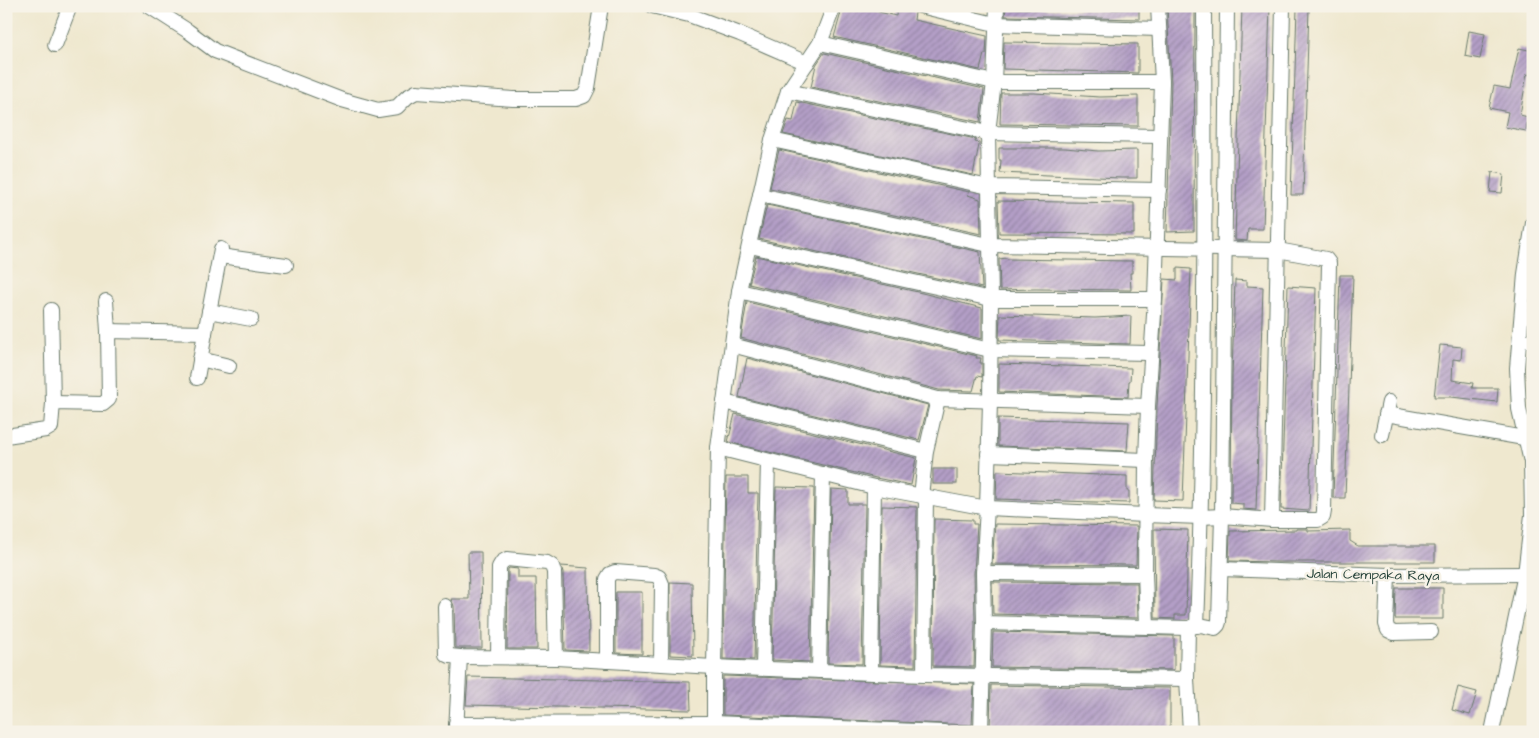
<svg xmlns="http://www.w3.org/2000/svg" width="1539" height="738" font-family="'Architects Daughter',sans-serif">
	<defs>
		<pattern id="building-hatch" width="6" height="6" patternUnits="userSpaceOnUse" patternTransform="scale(1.25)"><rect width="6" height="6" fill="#b49fc7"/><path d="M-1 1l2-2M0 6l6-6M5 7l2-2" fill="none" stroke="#9283a2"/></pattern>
	</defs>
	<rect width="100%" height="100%" fill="#f7f3e8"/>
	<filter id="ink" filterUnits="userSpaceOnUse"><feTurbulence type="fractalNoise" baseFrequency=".02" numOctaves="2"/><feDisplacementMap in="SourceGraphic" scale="10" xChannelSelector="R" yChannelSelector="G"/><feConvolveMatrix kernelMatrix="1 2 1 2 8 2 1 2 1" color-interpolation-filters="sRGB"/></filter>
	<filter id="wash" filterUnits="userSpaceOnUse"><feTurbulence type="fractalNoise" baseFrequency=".0096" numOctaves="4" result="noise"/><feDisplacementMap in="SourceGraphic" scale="20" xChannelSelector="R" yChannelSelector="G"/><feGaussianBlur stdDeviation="1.12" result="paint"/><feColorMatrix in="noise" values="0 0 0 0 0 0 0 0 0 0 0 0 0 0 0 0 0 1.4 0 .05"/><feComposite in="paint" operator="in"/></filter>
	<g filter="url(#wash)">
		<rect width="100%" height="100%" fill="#efe8cf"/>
		<g id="blocks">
			<!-- building -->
			<g fill="url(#building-hatch)">
				<path d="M843,6H852L896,16L897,6H911L915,13L914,20L987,36L986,54H984L980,70L834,37Z"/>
				<path d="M1167,6H1195L1194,231L1167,232L1171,82Z"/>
				<path d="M1242,6H1270L1263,229H1248L1247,241L1235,240Z"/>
				<path d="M1006,8L1101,10L1139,8V19L1005,16Z"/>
				<path d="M1297,8H1309L1303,195H1291Z"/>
				<path d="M1469,31L1485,34L1480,59L1465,56Z"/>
				<path d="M1004,42L1138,44V73L1003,69Z"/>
				<path d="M1519,48L1533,51V59L1529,75L1527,74L1520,115L1528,117L1526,131L1505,127L1508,112L1489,108L1494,86L1510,89Z"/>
				<path d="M824,53L984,89L980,122L811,87L816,65Z"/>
				<path d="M1001,93H1034L1100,97L1138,96V126L1000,124Z"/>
				<path d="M797,102L976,139L975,142L979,143V145L973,175L783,134L788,120L793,121Z"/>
				<path d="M999,148H1065L1098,151L1137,150V178H1121L1000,173L1001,160H999Z"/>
				<path d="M779,150L969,192L968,195L980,199L981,234L770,188Z"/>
				<path d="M1492,172L1504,174L1502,193L1490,192Z"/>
				<path d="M998,201L1134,203V234L999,233Z"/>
				<path d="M767,205L980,252L982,288L759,239Z"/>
				<path d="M756,256L922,293L982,308V339L749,284Z"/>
				<path d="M1007,258V259L1132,261V273H1130L1131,290L1035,289L1000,290L999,259Z"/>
				<path d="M1177,268L1191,269L1183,501L1154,500L1157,406L1164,279L1177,280Z"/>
				<path d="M1340,275H1353L1345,498H1333Z"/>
				<path d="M1235,280L1247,281V286L1263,287L1256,510L1243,509V504L1231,503L1232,376Z"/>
				<path d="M1288,286L1316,288L1309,511L1281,509Z"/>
				<path d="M747,302L977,356L976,358H981L980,363H982V377L977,376L973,391L939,390L741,338Z"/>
				<path d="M1000,315L1095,318L1131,316L1130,344L999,340Z"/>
				<path d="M1440,345L1462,347L1461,360L1453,359L1452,380L1473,383L1472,388H1498L1497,402L1451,397H1434Z"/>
				<path d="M747,358L928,405L919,440L739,397Z"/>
				<path d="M999,364L1131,368L1130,381H1129L1128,397L999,392Z"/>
				<path d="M735,414L916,458L911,485L876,478L728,442Z"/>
				<path d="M998,418L1129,422L1127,451L998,446Z"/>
				<rect x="933" y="469" width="24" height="15"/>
				<path d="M997,471L1127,476V491H1129V503L996,499Z"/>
				<path d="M726,477H748V493H758L754,660L723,659Z"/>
				<path d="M776,487L814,488L810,662L772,660Z"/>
				<path d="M831,489L848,490V504H865L862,664L828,663Z"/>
				<path d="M882,506L917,507L915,666L880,665Z"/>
				<path d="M934,519L973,520V524H977L974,573L975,623L974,667L933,666Z"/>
				<path d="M995,524L1137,526L1136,565L992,564Z"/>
				<path d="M1154,529L1188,530L1186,615H1175V619L1155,618Z"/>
				<path d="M1296,529H1308V531L1350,530V541L1358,546H1435V562H1278L1229,561L1230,531L1296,530Z"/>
				<path d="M468,552H481L482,648H455L454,606L451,599H469Z"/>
				<path d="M561,566L588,568L589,651L565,650L563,572Z"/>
				<path d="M509,568L518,569V578H536L537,649H507L508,569Z"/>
				<path d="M670,582L692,583L693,656L670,655Z"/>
				<path d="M992,582L1137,583L1138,618L993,614Z"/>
				<path d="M1396,588H1443V619H1395Z"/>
				<path d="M616,592H642V654L616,653Z"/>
				<path d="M993,632L1174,636V670L992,667Z"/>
				<path d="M723,676L974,684L972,725L723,715Z"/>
				<path d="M468,677L690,682L691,710L466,705Z"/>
				<path d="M991,685L1170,688V732L990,731Z"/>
				<path d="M1458,687L1477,692L1470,715L1452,710Z"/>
			</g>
		</g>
	</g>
	<g filter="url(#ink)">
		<use href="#blocks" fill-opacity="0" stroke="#68796a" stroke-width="1"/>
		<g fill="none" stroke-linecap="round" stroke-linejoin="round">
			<defs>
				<g id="minor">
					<path d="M149,6L188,31L215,51L342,100L378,110L397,107L407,97L416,92L513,99H576L584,96L588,88L601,6"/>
					<path d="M652,6L689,15L740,34L807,63"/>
					<path d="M920,6L995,24L1159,29"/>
					<path d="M820,43L994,82H1162"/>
					<path d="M55,45L70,6"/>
					<path d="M788,91L988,133L1160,136"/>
					<path d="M772,140L989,187L1159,190"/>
					<path d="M750,246L991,299H1155"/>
					<path d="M220,256L286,265"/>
					<path d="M739,291L990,350L1150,353"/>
					<path d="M106,301L108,331"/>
					<path d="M51,310L53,403"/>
					<path d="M209,311L251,319"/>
					<path d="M1520,339L1533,342"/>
					<path d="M732,345L938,399L1148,406"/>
					<path d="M200,359L229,366"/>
					<path d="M197,378L205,333"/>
					<path d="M724,402L926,451"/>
					<path d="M1386,414L1524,438"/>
					<path d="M1382,435L1389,402"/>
					<path d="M6,436L46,430L51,427L53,403L103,404L109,399L108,331L205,333L221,249"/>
					<path d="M718,448L874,487L987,508L1146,515L1201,517L1222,516L1272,520H1318L1323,517L1324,511L1329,263L1326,259L1278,250L989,245L760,195"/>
					<path d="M988,454L1146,460"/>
					<path d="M921,496L926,451L938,399"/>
					<path d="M1272,520L1283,6"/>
					<path d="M1221,569L1388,575L1525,574"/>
					<path d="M983,573L1145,574"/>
					<path d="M1388,575L1386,624L1388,630L1394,633L1431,632"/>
					<path d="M445,606L446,654L450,656L460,657L556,658L714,667L924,675L1187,679"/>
					<path d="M984,623L1188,628"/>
					<path d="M1147,626L1145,574L1146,460L1148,406L1155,299L1162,82L1158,6"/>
					<path d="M1197,626C1205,419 1205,213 1204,6"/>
					<path d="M498,657L499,567L502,562L507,559L547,563L552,566L554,572L556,658"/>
					<path d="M607,661V579L610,574L615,572L654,575L659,577L662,584L661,663"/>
					<path d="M763,668L768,461"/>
					<path d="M819,671L823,474"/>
					<path d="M871,672L874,487"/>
					<path d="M924,675L926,496"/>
					<path d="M456,724L714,723L944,732"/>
					<path d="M456,731L460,657"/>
					<path d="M714,732V667L718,448L739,291L772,140L788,91L820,43L834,6"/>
					<path d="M981,732L984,623L983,573L987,508L990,402L991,299L988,133L994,82L997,6"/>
					<path d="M1190,732L1187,679L1188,628L1200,625L1215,628L1218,625L1219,622L1222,516L1227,6"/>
					<path d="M1492,732L1525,574L1532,515L1531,462L1519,409L1517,368L1525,274L1533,223"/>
				</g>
			</defs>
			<!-- minor casing -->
			<use href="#minor" stroke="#68796a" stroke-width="16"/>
			<!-- minor -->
			<use href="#minor" stroke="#fff" stroke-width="14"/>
		</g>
	</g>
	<g text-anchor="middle" stroke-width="5" stroke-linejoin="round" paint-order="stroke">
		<!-- street labels -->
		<g font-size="14" fill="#1f3d34" stroke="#f7f3e8">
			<text transform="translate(1373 574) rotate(1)" y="5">Jalan Cempaka Raya</text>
		</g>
	</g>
	<!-- margin -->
	<rect width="1539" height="738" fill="none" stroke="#f7f3e8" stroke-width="25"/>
</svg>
